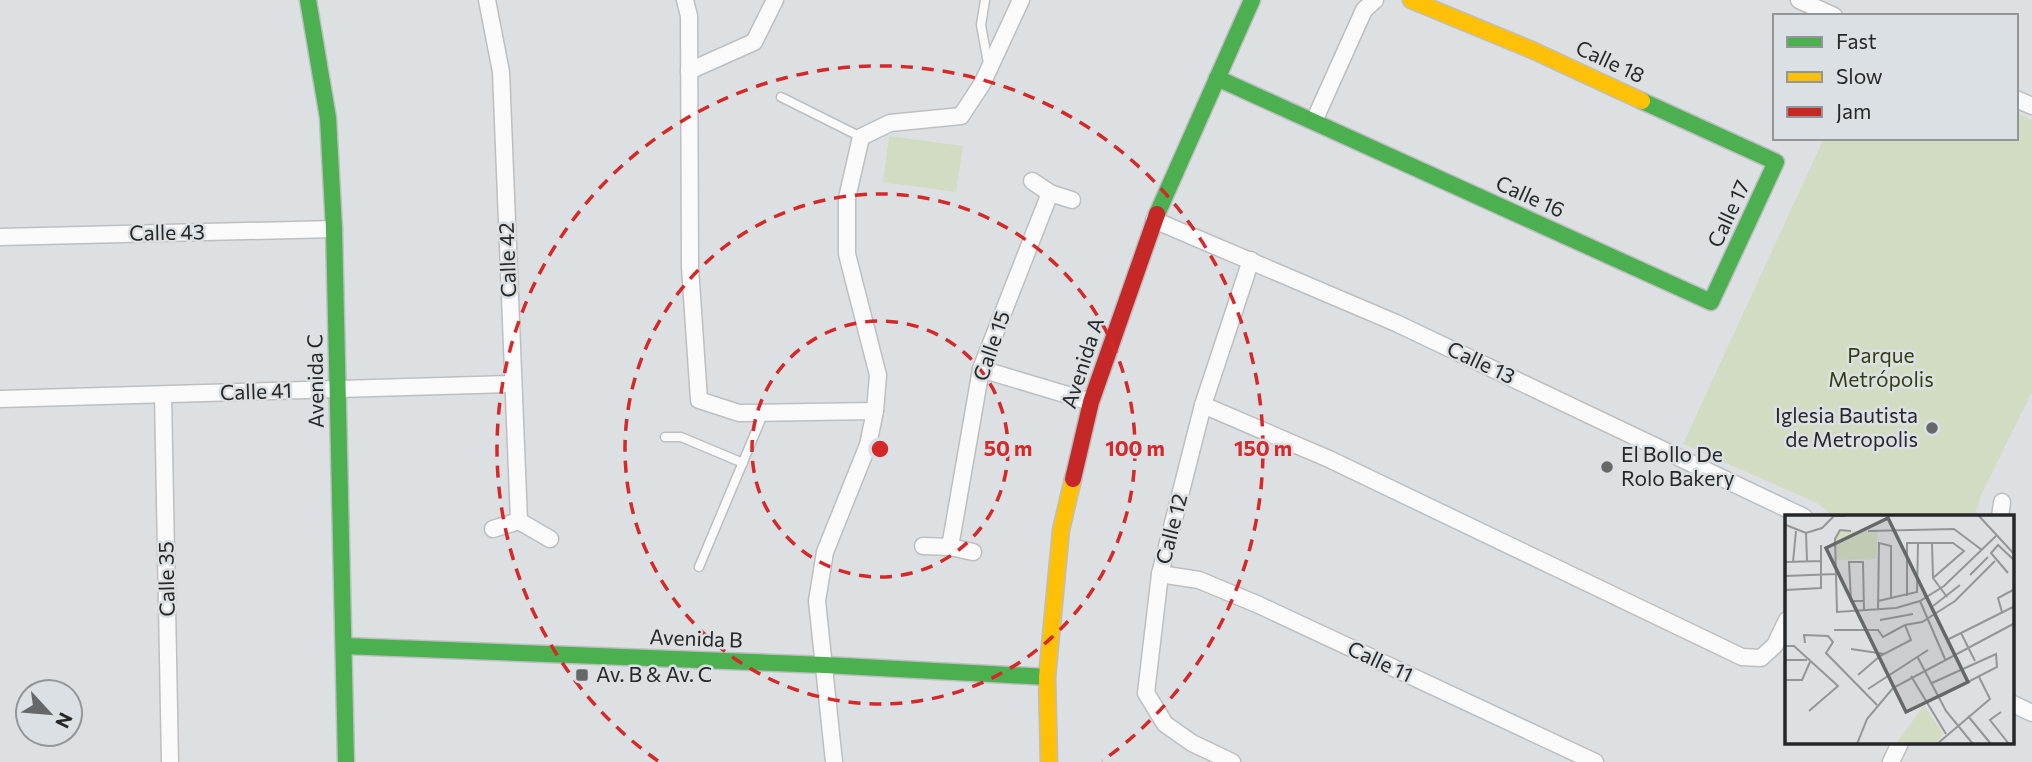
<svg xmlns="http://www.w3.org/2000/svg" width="2032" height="762" font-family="Commissioner,sans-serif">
	<rect width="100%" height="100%" fill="#dde0e2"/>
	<!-- green -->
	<g fill="#d2dcc2">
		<path d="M2016,113L2032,120V392L1981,495L1976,511L1978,517H1834L1817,503L1683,444L1824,138H2016Z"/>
		<path d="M889,136L963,146L956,192L883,182Z"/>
	</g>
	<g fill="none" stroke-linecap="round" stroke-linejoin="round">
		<defs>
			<g id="lane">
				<path d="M985,0L981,25L988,63"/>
				<path d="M781,97L861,137"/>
				<path d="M665,437H681L743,463"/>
				<path d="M699,567L764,412"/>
			</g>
			<g id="street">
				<path d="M487,0L501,72L519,521"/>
				<path d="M685,0L689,16L690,267L699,400L739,413L875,411"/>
				<path d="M1799,0L1834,16"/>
				<path d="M689,71L754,42L775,0"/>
				<path d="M2016,99L2032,106"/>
				<path d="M1314,121L1364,10L1375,0"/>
				<path d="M1032,181L1050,193L1072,200"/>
				<path d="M1154,220L1396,323L1804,517"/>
				<path d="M0,237L334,229"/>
				<path d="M981,369L1091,402"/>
				<path d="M163,395L170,762"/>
				<path d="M0,399L513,384"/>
				<path d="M1203,405L1329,459L1742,657L1761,658L1775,645L1787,620"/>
				<path d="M2000,517L2002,502"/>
				<path d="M493,529L519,521L550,539"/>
				<path d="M923,546L950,547L973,552"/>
				<path d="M950,547L981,369L1050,193"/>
				<path d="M1160,574L1199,580L1259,605L1595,762"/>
				<path d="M2013,704L2032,713"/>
				<path d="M834,762L817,601L825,552L868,445L875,411L878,375L847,254V198L861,137L890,123L961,116L982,84L1021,0"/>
				<path d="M1232,762L1192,743L1165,724L1146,693L1160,574L1203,405L1251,260"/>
				<path d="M1891,762L1900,743"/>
			</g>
			<g id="fast">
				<path d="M308,0L328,118L334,229L346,762"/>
				<path d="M1217,78L1711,302L1776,162L1642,101"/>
				<path d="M1157,214L1252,0"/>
				<path d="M344,646L825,665L1047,677"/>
			</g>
			<g id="slow">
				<path d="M1411,0L1532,50L1642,101"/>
				<path d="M1049,762L1047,677L1061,530L1073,479"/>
			</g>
			<path id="jam" d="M1073,479L1091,402L1157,214"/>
		</defs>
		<!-- lane casing -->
		<use href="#lane" stroke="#bdbec0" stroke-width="11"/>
		<!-- street casing -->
		<use href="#street" stroke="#bdbec0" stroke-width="19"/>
		<!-- fast casing -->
		<use href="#fast" stroke="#bdbec0" stroke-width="19"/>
		<!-- slow casing -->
		<use href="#slow" stroke="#bdbec0" stroke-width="19"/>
		<!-- jam casing -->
		<use href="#jam" stroke="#bdbec0" stroke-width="19"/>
		<!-- lane -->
		<use href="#lane" stroke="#fafafb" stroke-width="8"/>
		<!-- street -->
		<use href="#street" stroke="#fafafb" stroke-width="16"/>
		<!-- fast -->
		<use href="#fast" stroke="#4caf50" stroke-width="16"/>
		<!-- slow -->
		<use href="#slow" stroke="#ffc107" stroke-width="16"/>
		<!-- jam -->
		<use href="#jam" stroke="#c62828" stroke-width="16"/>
	</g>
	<!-- distance rings -->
	<g fill="none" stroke="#d62828" stroke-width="3.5" stroke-dasharray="12 9">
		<circle cx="880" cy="449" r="128"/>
		<circle cx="880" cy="449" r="255"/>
		<path d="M658 761A383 383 0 1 1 1102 761"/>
	</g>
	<!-- markers -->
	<g fill="#656869" stroke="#dbe0e4" stroke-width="2.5">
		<circle cx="1932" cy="428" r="7"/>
		<circle cx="1607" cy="467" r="7"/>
		<rect x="575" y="668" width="14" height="14" rx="3.5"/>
	</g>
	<g text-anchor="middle" stroke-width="5" stroke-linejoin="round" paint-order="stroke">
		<!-- street labels -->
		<g font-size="21" fill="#252728" stroke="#dbe0e4">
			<text transform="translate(1610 62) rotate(25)" y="7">Calle 18</text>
			<text transform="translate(1530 197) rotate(24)" y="7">Calle 16</text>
			<text transform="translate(1729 214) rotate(-65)" y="7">Calle 17</text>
			<text transform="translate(167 233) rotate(-1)" y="7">Calle 43</text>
			<text transform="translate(508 260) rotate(-92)" y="7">Calle 42</text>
			<text transform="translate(992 346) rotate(-71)" y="7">Calle 15</text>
			<text transform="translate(1083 363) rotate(-72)" y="7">Avenida A</text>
			<text transform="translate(1481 363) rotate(25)" y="7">Calle 13</text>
			<text transform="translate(316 381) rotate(-91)" y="7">Avenida C</text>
			<text transform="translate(256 392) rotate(-2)" y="7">Calle 41</text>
			<text transform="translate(1172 529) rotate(-76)" y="7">Calle 12</text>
			<text transform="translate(167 579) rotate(-91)" y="7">Calle 35</text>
			<text transform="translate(696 639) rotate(2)" y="7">Avenida B</text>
			<text transform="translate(1380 662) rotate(25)" y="7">Calle 11</text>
		</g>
		<!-- park labels -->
		<g font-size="21" fill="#333f0a" stroke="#dbe0e4">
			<text x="1881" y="363">Parque<tspan x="1881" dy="24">Metrópolis</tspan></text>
		</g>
		<!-- poi labels -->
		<g font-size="21" fill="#252728" stroke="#dbe0e4" text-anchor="start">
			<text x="1918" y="423" text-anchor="end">Iglesia Bautista<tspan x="1918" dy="24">de Metropolis</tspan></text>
			<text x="1621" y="462">El Bollo De<tspan x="1621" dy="24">Rolo Bakery</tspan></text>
			<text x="596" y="682">Av. B &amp; Av. C</text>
		</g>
	</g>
	<!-- overview -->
	<g transform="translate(1785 515)">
		<rect width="229" height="229" fill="#dde0e2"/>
		<path d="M55,16H93L91,44L51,45V22ZM139,190L158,219L150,229H111Z" fill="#d2dcc2"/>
		<path fill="none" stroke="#939698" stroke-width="2" d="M194,1L230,40M1,10L21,18L37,13L49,1H60M66,16L55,15L50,24L52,97L111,93L135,86L159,71L211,21M83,16L169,14L197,35M21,18L22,46M147,28L148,63L162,82M0,47L36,46M8,47L11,16M223,58L206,38L213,30L230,46M185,60L203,42M0,61L51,59M0,75L36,73V30M122,81V28H168L179,36L148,63M79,86H66L64,47H78L79,96M93,86L132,77L133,29M135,86L160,144M148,91L175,70M93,95L94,28L106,31V84M217,97L213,83L230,74M95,105L128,99M49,115H93L98,122L120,110L137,107L170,86L210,46M176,118L190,146M164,124L230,91M20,128L19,120L43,121L48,127L41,138L92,190M0,131H9L53,171L24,196M66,134L100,139M132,141L161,196L188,229M0,145H22M73,160L95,141L126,125L120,110M126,161L161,219M0,165H17L25,147M147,168L211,139L212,152L154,182M83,174L143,135M216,197L205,205L224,229M183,201L206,229M72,229L82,204L108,173L230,108M152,229L205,184L194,162"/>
		<path fill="#656869" fill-opacity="0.15" stroke="#656869" stroke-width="3.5" d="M103,3L183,167L121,197L41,33Z"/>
		<rect width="229" height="229" fill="none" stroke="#252728" stroke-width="3.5"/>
	</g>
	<circle cx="880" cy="449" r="10" fill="#d62828" stroke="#dbe0e4" stroke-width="3.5"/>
	<g font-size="21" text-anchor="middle" font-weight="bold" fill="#d62828" stroke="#dbe0e4" stroke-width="5" stroke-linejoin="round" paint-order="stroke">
		<text x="1008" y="456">50 m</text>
		<text x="1135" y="456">100 m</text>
		<text x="1263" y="456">150 m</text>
	</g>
	<!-- legend -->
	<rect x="1773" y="14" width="245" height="126" fill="#dbe0e4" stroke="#929699" stroke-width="2"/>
	<rect x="1787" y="37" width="35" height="10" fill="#4caf50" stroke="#929699" stroke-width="2"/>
	<text x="1836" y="49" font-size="21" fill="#252728">Fast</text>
	<rect x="1787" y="72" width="35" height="10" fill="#ffc107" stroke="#929699" stroke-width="2"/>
	<text x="1836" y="84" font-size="21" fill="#252728">Slow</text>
	<rect x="1787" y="107" width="35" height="10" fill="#c62828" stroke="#929699" stroke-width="2"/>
	<text x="1836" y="119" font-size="21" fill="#252728">Jam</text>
	<!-- north arrow -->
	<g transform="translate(49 713) rotate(116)"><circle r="33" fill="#dbe0e4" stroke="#929699" stroke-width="2"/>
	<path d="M0-5L12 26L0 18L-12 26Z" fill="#656869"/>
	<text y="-10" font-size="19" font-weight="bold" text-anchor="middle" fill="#252728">N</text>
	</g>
</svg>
